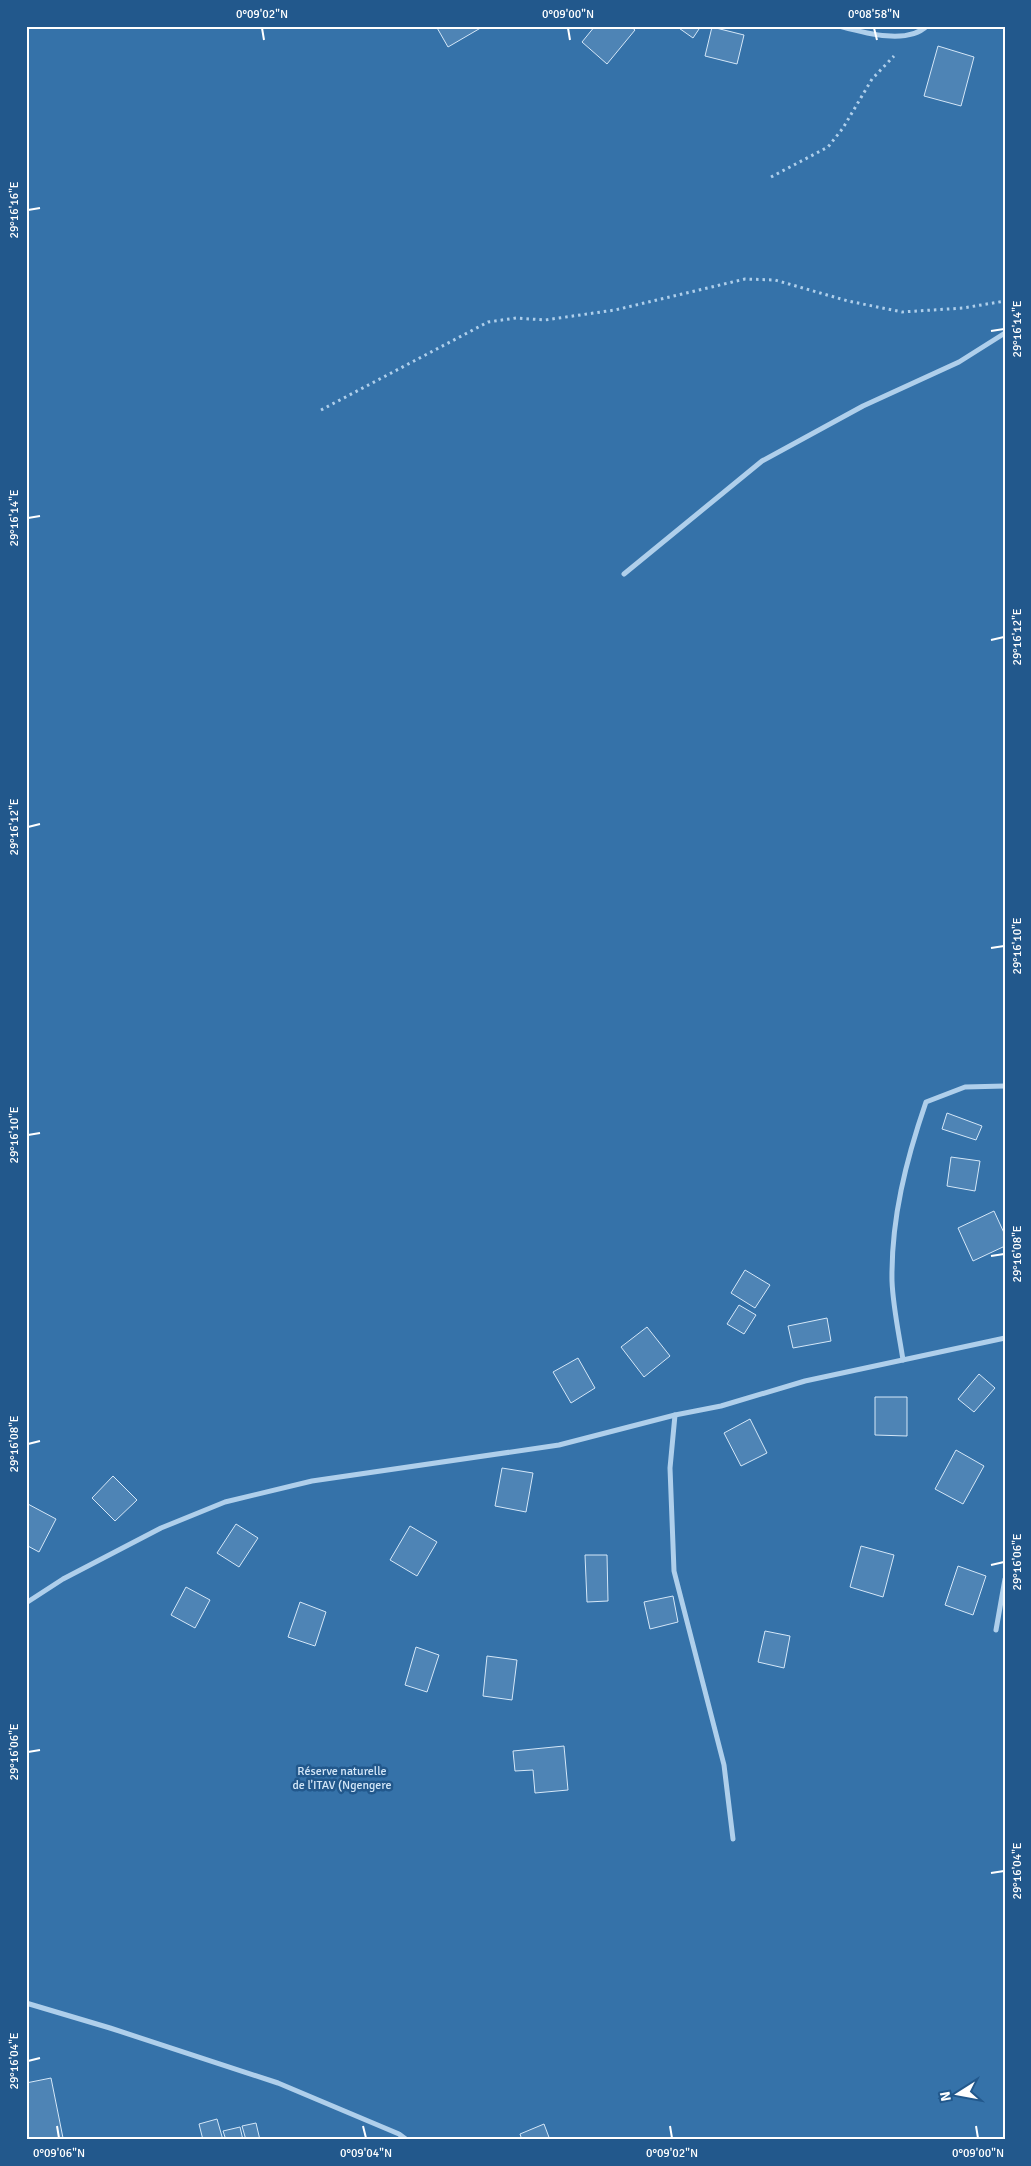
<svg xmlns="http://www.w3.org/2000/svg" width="1031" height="2166" font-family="Signika,sans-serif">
	<rect width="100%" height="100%" fill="#22588c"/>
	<!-- green -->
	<rect fill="#3572a9" x="26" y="26" width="979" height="2114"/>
	<!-- building -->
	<g fill="#4e84b5" stroke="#d4e7f8">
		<path d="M436,26H484L448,47Z"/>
		<path d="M595,26H630L635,30L607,64L582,42Z"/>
		<path d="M676,26H701L693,38Z"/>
		<path d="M712,27L744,35L737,64L705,56Z"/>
		<path d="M938,46L974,57L961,106L924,96Z"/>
		<path d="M947,1113L982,1126L976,1140L942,1129Z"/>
		<path d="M951,1157L980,1161L975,1191L947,1186Z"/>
		<path d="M994,1211L1005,1235V1246L973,1261L958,1228Z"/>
		<path d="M745,1270L770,1285L755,1308L731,1293Z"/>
		<path d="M739,1305L756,1315L744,1334L727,1324Z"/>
		<path d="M827,1318L831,1341L793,1348L788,1326Z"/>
		<path d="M647,1327L670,1356L644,1377L621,1347Z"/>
		<path d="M578,1358L595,1388L571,1403L553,1372Z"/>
		<path d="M979,1374L995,1388L974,1412L958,1399Z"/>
		<path d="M875,1397H907V1436L875,1435Z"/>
		<path d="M750,1419L767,1453L741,1466L724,1433Z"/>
		<path d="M956,1450L984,1466L963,1504L935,1489Z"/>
		<path d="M502,1468L533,1473L526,1512L495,1506Z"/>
		<path d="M113,1476L137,1500L115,1521L92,1498Z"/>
		<path d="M26,1503L56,1519L39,1552L26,1545Z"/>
		<path d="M236,1524L258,1538L239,1567L217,1553Z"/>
		<path d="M410,1526L437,1542L417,1576L390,1560Z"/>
		<path d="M861,1546L894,1555L883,1597L850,1587Z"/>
		<path d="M585,1555H607L608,1601L587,1602Z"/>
		<path d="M958,1566L986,1576L973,1615L945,1605Z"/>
		<path d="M186,1587L210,1600L195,1628L171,1615Z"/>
		<path d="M673,1596L678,1622L650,1629L644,1602Z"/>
		<path d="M300,1602L326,1612L315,1646L288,1637Z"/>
		<path d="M765,1631L790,1636L784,1668L758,1662Z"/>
		<path d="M416,1647L439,1655L427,1692L405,1685Z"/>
		<path d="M487,1656L517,1660L512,1700L483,1696Z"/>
		<path d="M564,1746L568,1790L535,1793L533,1770L515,1771L513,1751Z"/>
		<path d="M51,2078L63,2138L26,2140V2083Z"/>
		<path d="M217,2119L223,2140H203L199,2124Z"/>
		<path d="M256,2123L260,2140H246L242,2126Z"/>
		<path d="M544,2124L550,2140H522L520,2134Z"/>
		<path d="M240,2127L243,2140H226L223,2131Z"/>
	</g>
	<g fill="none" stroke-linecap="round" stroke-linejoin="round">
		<!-- path -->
		<g stroke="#afcfeb" stroke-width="3" stroke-dasharray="2.5 4" stroke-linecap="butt">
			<path d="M771,177L828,147L843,128L872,79L894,56"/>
			<path d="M321,410L488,322L516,318L545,320L615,310L745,279L775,280L848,301L902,312L963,308L1005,301"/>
		</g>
		<!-- minor -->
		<g stroke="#afcfeb" stroke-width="5">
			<path d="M839,26C865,33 907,45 927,26"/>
			<path d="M624,574L762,461L863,406L959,362L1005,333"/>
			<path d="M903,1360C899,1334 893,1307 892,1281C891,1219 906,1160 926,1102L965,1087L1005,1086"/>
			<path d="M675,1415L670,1468L674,1571L724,1765L733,1839"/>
			<path d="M26,1603L63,1579L161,1528L225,1502L312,1481L559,1445L675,1415L721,1406L805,1381L1005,1338"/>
			<path d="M996,1630L1005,1579"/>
			<path d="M26,2003L110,2028L278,2083L399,2134L407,2140"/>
		</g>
	</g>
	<!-- ticks -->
	<path fill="none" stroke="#fff" stroke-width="2" d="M262,28L264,40M568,28L570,40M874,28L877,40M28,210L40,208M991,331L1004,329M28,518L40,516M991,640L1004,637M28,827L40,824M991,948L1004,946M28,1135L40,1133M991,1256L1004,1254M28,1444L40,1441M991,1565L1004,1562M28,1752L40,1750M991,1873L1004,1871M28,2061L40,2058M57,2126L59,2138M363,2126L366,2138M670,2126L672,2138M976,2126L978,2138"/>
	<g text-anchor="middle" stroke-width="5" stroke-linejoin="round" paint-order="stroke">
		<!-- park labels -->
		<g font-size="12" fill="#d4e7f8" stroke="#22588c">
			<text x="342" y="1775">Réserve naturelle<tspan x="342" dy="14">de l'ITAV (Ngengere</tspan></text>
		</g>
	</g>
	<!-- border -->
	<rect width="1031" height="2166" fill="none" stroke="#22588c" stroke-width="55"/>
	<!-- north arrow -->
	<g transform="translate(958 2094) rotate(259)" stroke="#22588c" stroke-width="4" paint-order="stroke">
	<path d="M0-4L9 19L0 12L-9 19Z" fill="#ffffff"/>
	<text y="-8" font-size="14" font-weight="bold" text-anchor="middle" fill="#ffffff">N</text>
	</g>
	<rect x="28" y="28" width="976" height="2110" fill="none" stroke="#fff" stroke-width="2"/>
	<g font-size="12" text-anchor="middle" fill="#fff">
		<text x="262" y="18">0°09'02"N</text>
		<text x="568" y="18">0°09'00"N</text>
		<text x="874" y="18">0°08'58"N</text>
		<text transform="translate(14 210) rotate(-90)" y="4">29°16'16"E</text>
		<text transform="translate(1017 329) rotate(-90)" y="4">29°16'14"E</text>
		<text transform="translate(14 518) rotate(-90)" y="4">29°16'14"E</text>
		<text transform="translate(1017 637) rotate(-90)" y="4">29°16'12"E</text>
		<text transform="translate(14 827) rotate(-90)" y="4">29°16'12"E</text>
		<text transform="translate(1017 946) rotate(-90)" y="4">29°16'10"E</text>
		<text transform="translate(14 1135) rotate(-90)" y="4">29°16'10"E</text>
		<text transform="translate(1017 1254) rotate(-90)" y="4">29°16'08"E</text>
		<text transform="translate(14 1444) rotate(-90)" y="4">29°16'08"E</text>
		<text transform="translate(1017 1562) rotate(-90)" y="4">29°16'06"E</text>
		<text transform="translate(14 1752) rotate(-90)" y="4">29°16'06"E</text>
		<text transform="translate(1017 1871) rotate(-90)" y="4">29°16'04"E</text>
		<text transform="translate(14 2061) rotate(-90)" y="4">29°16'04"E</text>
		<text x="59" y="2157">0°09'06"N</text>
		<text x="366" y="2157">0°09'04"N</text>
		<text x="672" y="2157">0°09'02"N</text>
		<text x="978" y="2157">0°09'00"N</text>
	</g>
</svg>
